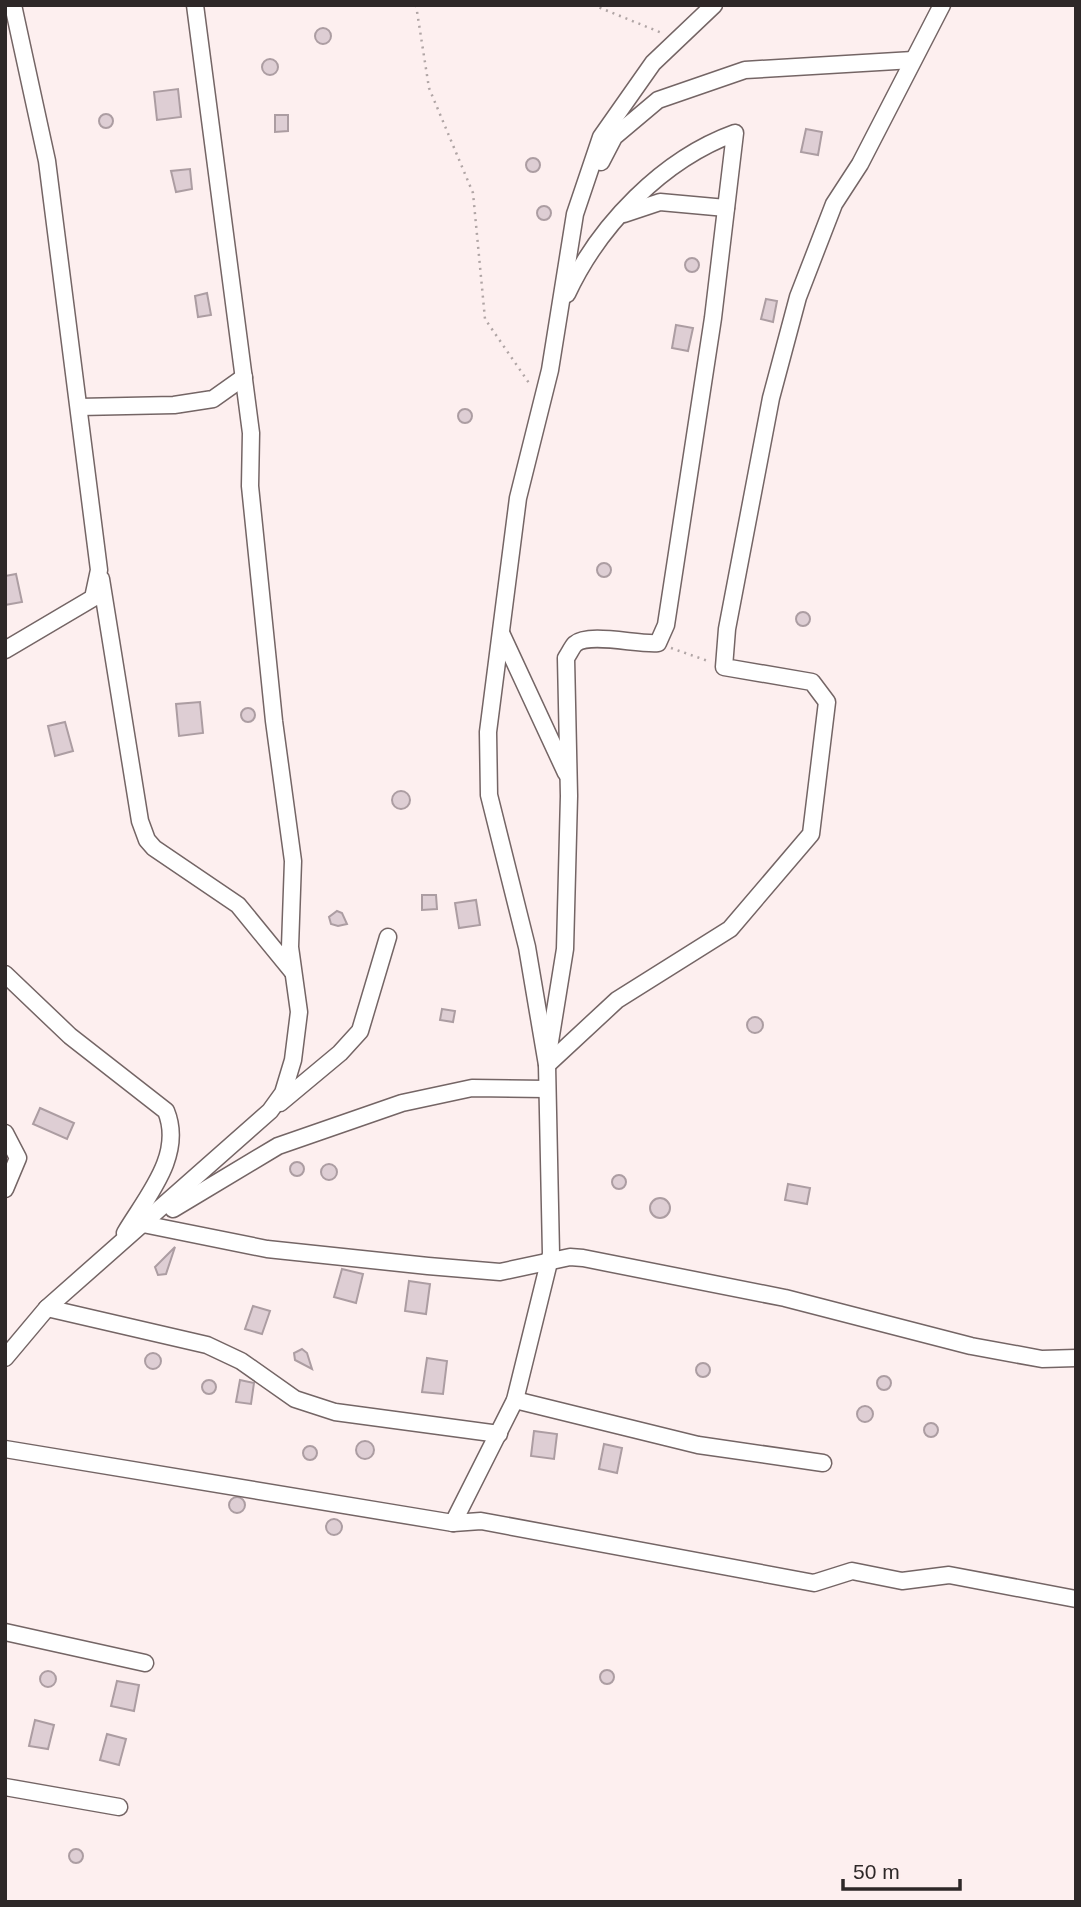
<svg xmlns="http://www.w3.org/2000/svg" width="1081" height="1907" font-family="Arial,sans-serif">
	<rect width="100%" height="100%" fill="#fdefef"/>
	<!-- building -->
	<g fill="#deced4" stroke="#ac9da2" stroke-width="2">
		<circle cx="323" cy="36" r="8"/>
		<circle cx="270" cy="67" r="8"/>
		<path d="M178,89L181,117L157,120L154,92Z"/>
		<circle cx="106" cy="121" r="7"/>
		<path d="M275,115H288V131L275,132Z"/>
		<path d="M806,129L822,132L818,155L801,152Z"/>
		<circle cx="533" cy="165" r="7"/>
		<path d="M190,169L192,189L176,192L171,171Z"/>
		<circle cx="544" cy="213" r="7"/>
		<circle cx="692" cy="265" r="7"/>
		<path d="M207,293L211,315L198,317L195,296Z"/>
		<path d="M766,299L777,301L773,322L761,319Z"/>
		<path d="M676,325L693,328L688,351L672,348Z"/>
		<circle cx="465" cy="416" r="7"/>
		<circle cx="604" cy="570" r="7"/>
		<path d="M16,574L22,602L5,605V576Z"/>
		<circle cx="803" cy="619" r="7"/>
		<path d="M200,702L203,733L179,736L176,704Z"/>
		<circle cx="248" cy="715" r="7"/>
		<path d="M65,722L73,751L55,756L48,726Z"/>
		<circle cx="401" cy="800" r="9"/>
		<path d="M422,895H436L437,909L422,910Z"/>
		<path d="M476,900L480,925L459,928L455,903Z"/>
		<path d="M337,911L342,913L347,924L338,926L331,924L329,917Z"/>
		<path d="M442,1009L455,1011L453,1022L440,1020Z"/>
		<circle cx="755" cy="1025" r="8"/>
		<path d="M40,1108L74,1123L67,1139L33,1124Z"/>
		<circle cx="297" cy="1169" r="7"/>
		<circle cx="329" cy="1172" r="8"/>
		<circle cx="619" cy="1182" r="7"/>
		<path d="M788,1184L810,1188L807,1204L785,1200Z"/>
		<circle cx="660" cy="1208" r="10"/>
		<path d="M175,1247L166,1274L158,1275L155,1267Z"/>
		<path d="M342,1269L363,1274L356,1303L334,1297Z"/>
		<path d="M409,1281L430,1284L426,1314L405,1311Z"/>
		<path d="M253,1306L270,1311L262,1334L245,1329Z"/>
		<path d="M302,1349L307,1353L312,1369L295,1360L294,1353Z"/>
		<circle cx="153" cy="1361" r="8"/>
		<path d="M427,1358L447,1361L443,1394L422,1392Z"/>
		<circle cx="703" cy="1370" r="7"/>
		<circle cx="884" cy="1383" r="7"/>
		<circle cx="209" cy="1387" r="7"/>
		<path d="M240,1380L254,1383L251,1404L236,1402Z"/>
		<circle cx="865" cy="1414" r="8"/>
		<circle cx="931" cy="1430" r="7"/>
		<path d="M534,1431L557,1434L554,1459L531,1456Z"/>
		<circle cx="365" cy="1450" r="9"/>
		<path d="M604,1444L622,1448L617,1473L599,1469Z"/>
		<circle cx="310" cy="1453" r="7"/>
		<circle cx="237" cy="1505" r="8"/>
		<circle cx="334" cy="1527" r="8"/>
		<circle cx="607" cy="1677" r="7"/>
		<circle cx="48" cy="1679" r="8"/>
		<path d="M117,1681L139,1685L134,1711L111,1706Z"/>
		<path d="M35,1720L54,1725L48,1749L29,1746Z"/>
		<path d="M107,1734L126,1739L119,1765L100,1760Z"/>
		<circle cx="76" cy="1856" r="7"/>
	</g>
	<g fill="none" stroke-linecap="round" stroke-linejoin="round">
		<defs>
			<g id="minor">
				<path d="M601,162L614,137L658,100L745,70L913,60"/>
				<path d="M624,214L660,202L726,208"/>
				<path d="M79,407L174,405L213,399L244,377"/>
				<path d="M101,579L140,821L147,840L154,848L238,905L292,971"/>
				<path d="M502,635L566,773"/>
				<path d="M5,650L93,598L99,570L47,161L13,5"/>
				<path d="M5,974L70,1036L166,1111C184,1155 147,1196 125,1233"/>
				<path d="M549,1048L565,949L569,796L566,658C569,654 572,647 575,644C589,632 638,645 658,643L666,625L713,318L735,133C663,159 599,225 567,294"/>
				<path d="M547,1065L617,1000L730,929L811,834L827,702L812,682L724,667L727,629L771,398L798,297L834,204L860,164L942,5"/>
				<path d="M280,1103L340,1053L360,1031L388,937"/>
				<path d="M5,1133L18,1158L5,1189"/>
				<path d="M173,1209L278,1146L402,1103L472,1088L547,1089"/>
				<path d="M143,1224L267,1249L428,1266L500,1272L570,1257L583,1258L785,1298L971,1346L1042,1359L1076,1358"/>
				<path d="M47,1308L207,1345L241,1361L295,1399L335,1412L499,1434"/>
				<path d="M5,1358L47,1308L270,1111L283,1093L293,1060L299,1012L290,947L293,861L274,721L250,486L251,433L195,5"/>
				<path d="M515,1400L698,1445L823,1463"/>
				<path d="M5,1449L453,1523L481,1521L814,1583L852,1571L902,1581L949,1575L1076,1599"/>
				<path d="M453,1523L515,1400L551,1254L547,1065L527,947L489,795L488,732L518,498L550,370L575,214L601,137L653,63L714,5"/>
				<path d="M5,1632L145,1663"/>
				<path d="M5,1787L119,1807"/>
			</g>
		</defs>
		<!-- minor casing -->
		<use href="#minor" stroke="#746565" stroke-width="19"/>
		<!-- path -->
		<g stroke="#b0a5a5" stroke-width="2.5" stroke-dasharray="2 5" stroke-linecap="butt">
			<path d="M416,5L429,88L473,193L485,319L529,383"/>
			<path d="M593,5L662,33"/>
			<path d="M671,648L708,661"/>
		</g>
		<!-- minor -->
		<use href="#minor" stroke="#fff" stroke-width="16"/>
	</g>
	<!-- border -->
	<rect width="1081" height="1907" fill="none" stroke="#2e2828" stroke-width="14"/>
	<!-- scale -->
	<path d="M843 1879v10h117v-10" fill="none" stroke="#2e2828" stroke-width="3.5"/>
	<text x="853" y="1879" font-size="21" fill="#2e2828" stroke="#fdefef" stroke-width="5" paint-order="stroke">50 m</text>
</svg>
